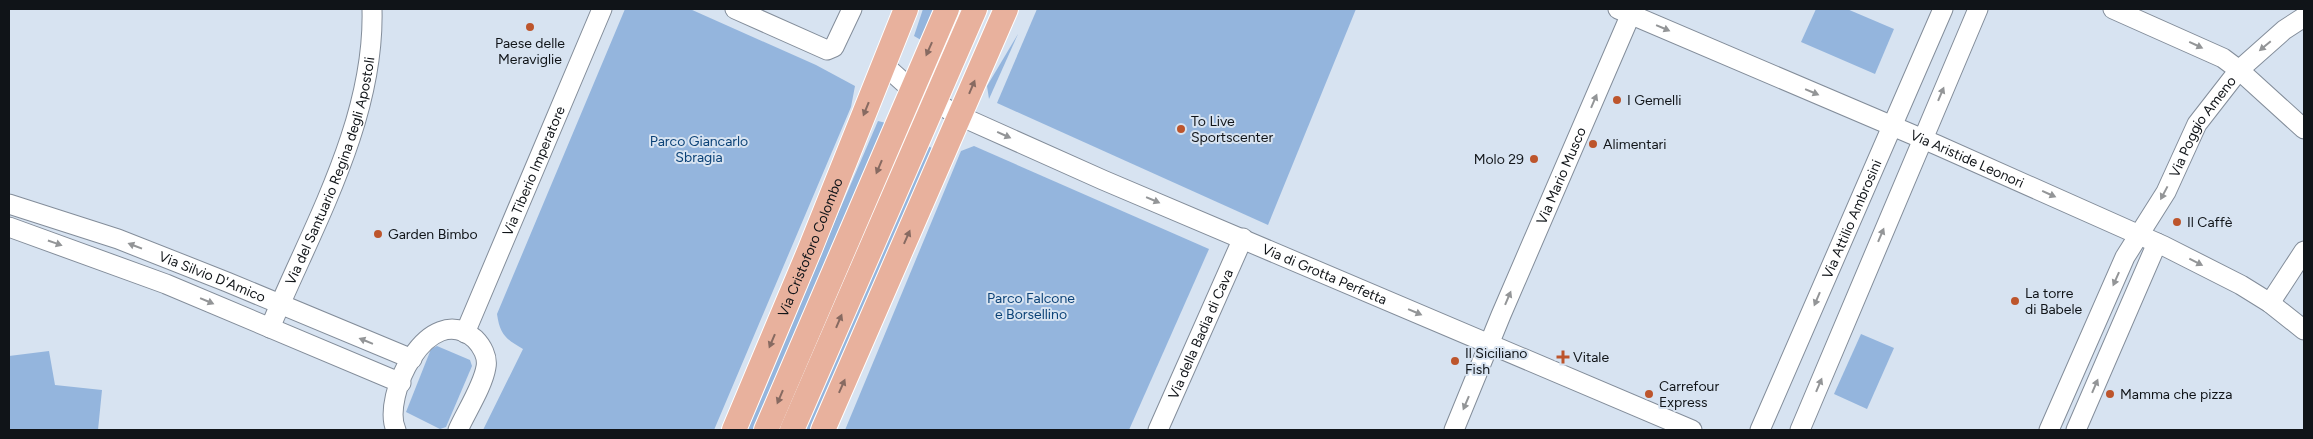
<svg xmlns="http://www.w3.org/2000/svg" width="2313" height="439" font-family="Figtree,sans-serif">
	<rect width="100%" height="100%" fill="#d7e3f1"/>
	<!-- green -->
	<g fill="#94b5dd">
		<path d="M625,9H690L816,65L855,86L851,107L714,430H483L523,349C506,339 500,335 497,314Z"/>
		<path d="M923,9H934L921,40L914,36Z"/>
		<path d="M1037,9H1356L1268,225L997,103Z"/>
		<path d="M1816,9H1847L1894,29L1875,74L1801,42Z"/>
		<path d="M1018,34L989,99L987,86Z"/>
		<path d="M878,121L886,123L754,430H745Z"/>
		<path d="M928,146L936,150L815,430H805Z"/>
		<path d="M974,146L1209,249L1129,430H845L961,151Z"/>
		<path d="M1861,334L1894,348L1867,409L1834,394Z"/>
		<path d="M437,346L470,360L472,366L446,427L440,429L406,412L431,349Z"/>
		<path d="M49,351L55,385L102,390L98,430H9V356Z"/>
	</g>
	<g fill="none" stroke-linecap="round" stroke-linejoin="round">
		<defs>
			<g id="minor">
				<path d="M735,9L827,50L834,47L852,9"/>
				<path id="s1" d="M1618,9L1937,145L2164,246L2241,285L2270,303L2304,330"/>
				<path d="M2113,9L2223,58L2239,70L2304,129"/>
				<path id="s2" d="M883,64L912,90L960,116L1103,180L1692,430"/>
				<path id="s3" d="M9,204L118,239L227,282L412,359"/>
				<path d="M9,227L166,284L401,383"/>
				<path d="M2270,303L2304,251"/>
				<path id="s4" d="M270,328C312,227 375,121 372,9"/>
				<path id="s5" d="M465,333L602,9"/>
				<path d="M396,430C381,397 428,298 475,339C482,346 488,357 486,367C483,386 466,412 458,430"/>
				<path id="s6" d="M1158,430L1243,238"/>
				<path id="s7" d="M1454,430L1501,315L1633,9"/>
				<path id="s8" d="M1760,430L1943,9"/>
				<path d="M1800,430L1978,9"/>
				<path id="s9" d="M2049,430L2125,257L2166,192L2197,124L2239,70L2284,30L2304,17"/>
				<path d="M2076,430L2157,243"/>
			</g>
			<g id="major">
				<path id="s10" d="M734,430L810,249L906,9"/>
				<path d="M766,430L947,9"/>
				<path d="M792,430L975,9"/>
				<path d="M823,430L1006,9"/>
			</g>
		</defs>
		<!-- minor casing -->
		<use href="#minor" stroke="#838d9a" stroke-width="21"/>
		<!-- major casing -->
		<use href="#major" stroke="#fff" stroke-width="26"/>
		<!-- minor -->
		<use href="#minor" stroke="#fff" stroke-width="19"/>
		<!-- major -->
		<use href="#major" stroke="#e8b19d" stroke-width="24"/>
	</g>
	<!-- one-way arrows -->
	<defs><path id="oneway-solid" d="M-6-.8H1V-3.2L6.5 0L1 3.2V.8H-6Z" transform="scale(1.25)"/></defs>
	<g fill="#939597">
		<use href="#oneway-solid" transform="translate(1663 28) rotate(23)"/>
		<use href="#oneway-solid" transform="translate(2196 45) rotate(25)"/>
		<use href="#oneway-solid" transform="translate(2265 46) rotate(140)"/>
		<use href="#oneway-solid" transform="translate(1812 92) rotate(23)"/>
		<use href="#oneway-solid" transform="translate(1941 94) rotate(-67)"/>
		<use href="#oneway-solid" transform="translate(1594 101) rotate(-67)"/>
		<use href="#oneway-solid" transform="translate(1004 135) rotate(24)"/>
		<use href="#oneway-solid" transform="translate(2164 193) rotate(118)"/>
		<use href="#oneway-solid" transform="translate(2049 194) rotate(24)"/>
		<use href="#oneway-solid" transform="translate(1153 200) rotate(23)"/>
		<use href="#oneway-solid" transform="translate(1881 235) rotate(-67)"/>
		<use href="#oneway-solid" transform="translate(55 243) rotate(19)"/>
		<use href="#oneway-solid" transform="translate(135 246) rotate(-159)"/>
		<use href="#oneway-solid" transform="translate(2196 262) rotate(27)"/>
		<use href="#oneway-solid" transform="translate(2116 279) rotate(114)"/>
		<use href="#oneway-solid" transform="translate(1508 298) rotate(-67)"/>
		<use href="#oneway-solid" transform="translate(1817 299) rotate(113)"/>
		<use href="#oneway-solid" transform="translate(207 301) rotate(23)"/>
		<use href="#oneway-solid" transform="translate(1415 312) rotate(23)"/>
		<use href="#oneway-solid" transform="translate(366 341) rotate(-158)"/>
		<use href="#oneway-solid" transform="translate(1819 385) rotate(-67)"/>
		<use href="#oneway-solid" transform="translate(2095 386) rotate(-67)"/>
		<use href="#oneway-solid" transform="translate(1466 403) rotate(113)"/>
	</g>
	<g fill="#876a61">
		<use href="#oneway-solid" transform="translate(929 49) rotate(114)"/>
		<use href="#oneway-solid" transform="translate(972 87) rotate(-67)"/>
		<use href="#oneway-solid" transform="translate(866 109) rotate(112)"/>
		<use href="#oneway-solid" transform="translate(879 167) rotate(113)"/>
		<use href="#oneway-solid" transform="translate(907 237) rotate(-66)"/>
		<use href="#oneway-solid" transform="translate(839 321) rotate(-67)"/>
		<use href="#oneway-solid" transform="translate(772 341) rotate(113)"/>
		<use href="#oneway-solid" transform="translate(842 386) rotate(-66)"/>
		<use href="#oneway-solid" transform="translate(780 397) rotate(113)"/>
	</g>
	<!-- markers -->
	<g fill="#bd552c" stroke="#d7e3f1" stroke-width="2">
		<circle cx="530" cy="27" r="5"/>
		<circle cx="1617" cy="100" r="5"/>
		<circle cx="1181" cy="129" r="5"/>
		<circle cx="1593" cy="144" r="5"/>
		<circle cx="1534" cy="159" r="5"/>
		<circle cx="2177" cy="222" r="5"/>
		<circle cx="378" cy="234" r="5"/>
		<circle cx="2015" cy="301" r="5"/>
		<path d="M1560.5 349.5h5v5h5v5h-5v5h-5v-5h-5v-5h5z"/>
		<circle cx="1455" cy="361" r="5"/>
		<circle cx="1649" cy="394" r="5"/>
		<circle cx="2110" cy="394" r="5"/>
	</g>
	<g text-anchor="middle" stroke-width="4" stroke-linejoin="round" paint-order="stroke">
		<!-- poi labels -->
		<g font-size="14" fill="#101418" stroke="#d7e3f1" text-anchor="start">
			<text x="530" y="48" text-anchor="middle">Paese delle<tspan x="530" dy="16">Meraviglie</tspan></text>
			<text x="1627" y="105">I Gemelli</text>
			<text x="1191" y="126">To Live<tspan x="1191" dy="16">Sportscenter</tspan></text>
			<text x="1603" y="149">Alimentari</text>
			<text x="1524" y="164" text-anchor="end">Molo 29</text>
			<text x="2187" y="227">Il Caffè</text>
			<text x="388" y="239">Garden Bimbo</text>
			<text x="2025" y="298">La torre<tspan x="2025" dy="16">di Babele</tspan></text>
			<text x="1465" y="358">Il Siciliano<tspan x="1465" dy="16">Fish</tspan></text>
			<text x="1573" y="362">Vitale</text>
			<text x="1659" y="391">Carrefour<tspan x="1659" dy="16">Express</tspan></text>
			<text x="2120" y="399">Mamma che pizza</text>
		</g>
		<!-- street labels -->
		<g font-size="14" fill="#101418" stroke="#d7e3f1">
			<text dy="5" stroke="none"><textPath href="#s9" startOffset="341">Via Poggio Ameno</textPath></text>
			<text dy="5" stroke="none"><textPath href="#s1" startOffset="380">Via Aristide Leonori</textPath></text>
			<text dy="5" stroke="none"><textPath href="#s4" startOffset="169">Via del Santuario Regina degli Apostoli</textPath></text>
			<text dy="5" stroke="none"><textPath href="#s5" startOffset="176">Via Tiberio Imperatore</textPath></text>
			<text dy="5" stroke="none"><textPath href="#s7" startOffset="276">Via Mario Musco</textPath></text>
			<text dy="5" stroke="none"><textPath href="#s8" startOffset="230">Via Attilio Ambrosini</textPath></text>
			<text dy="5" stroke="none"><textPath href="#s10" startOffset="198">Via Cristoforo Colombo</textPath></text>
			<text dy="5" stroke="none"><textPath href="#s2" startOffset="491">Via di Grotta Perfetta</textPath></text>
			<text dy="5" stroke="none"><textPath href="#s3" startOffset="216">Via Silvio D'Amico</textPath></text>
			<text dy="5" stroke="none"><textPath href="#s6" startOffset="105">Via della Badia di Cava</textPath></text>
		</g>
		<!-- park labels -->
		<g font-size="14" fill="#0b4277" stroke="#d7e3f1">
			<text x="699" y="146">Parco Giancarlo<tspan x="699" dy="16">Sbragia</tspan></text>
			<text x="1031" y="303">Parco Falcone<tspan x="1031" dy="16">e Borsellino</tspan></text>
		</g>
	</g>
	<!-- border -->
	<rect width="2313" height="439" fill="none" stroke="#101418" stroke-width="20"/>
</svg>
